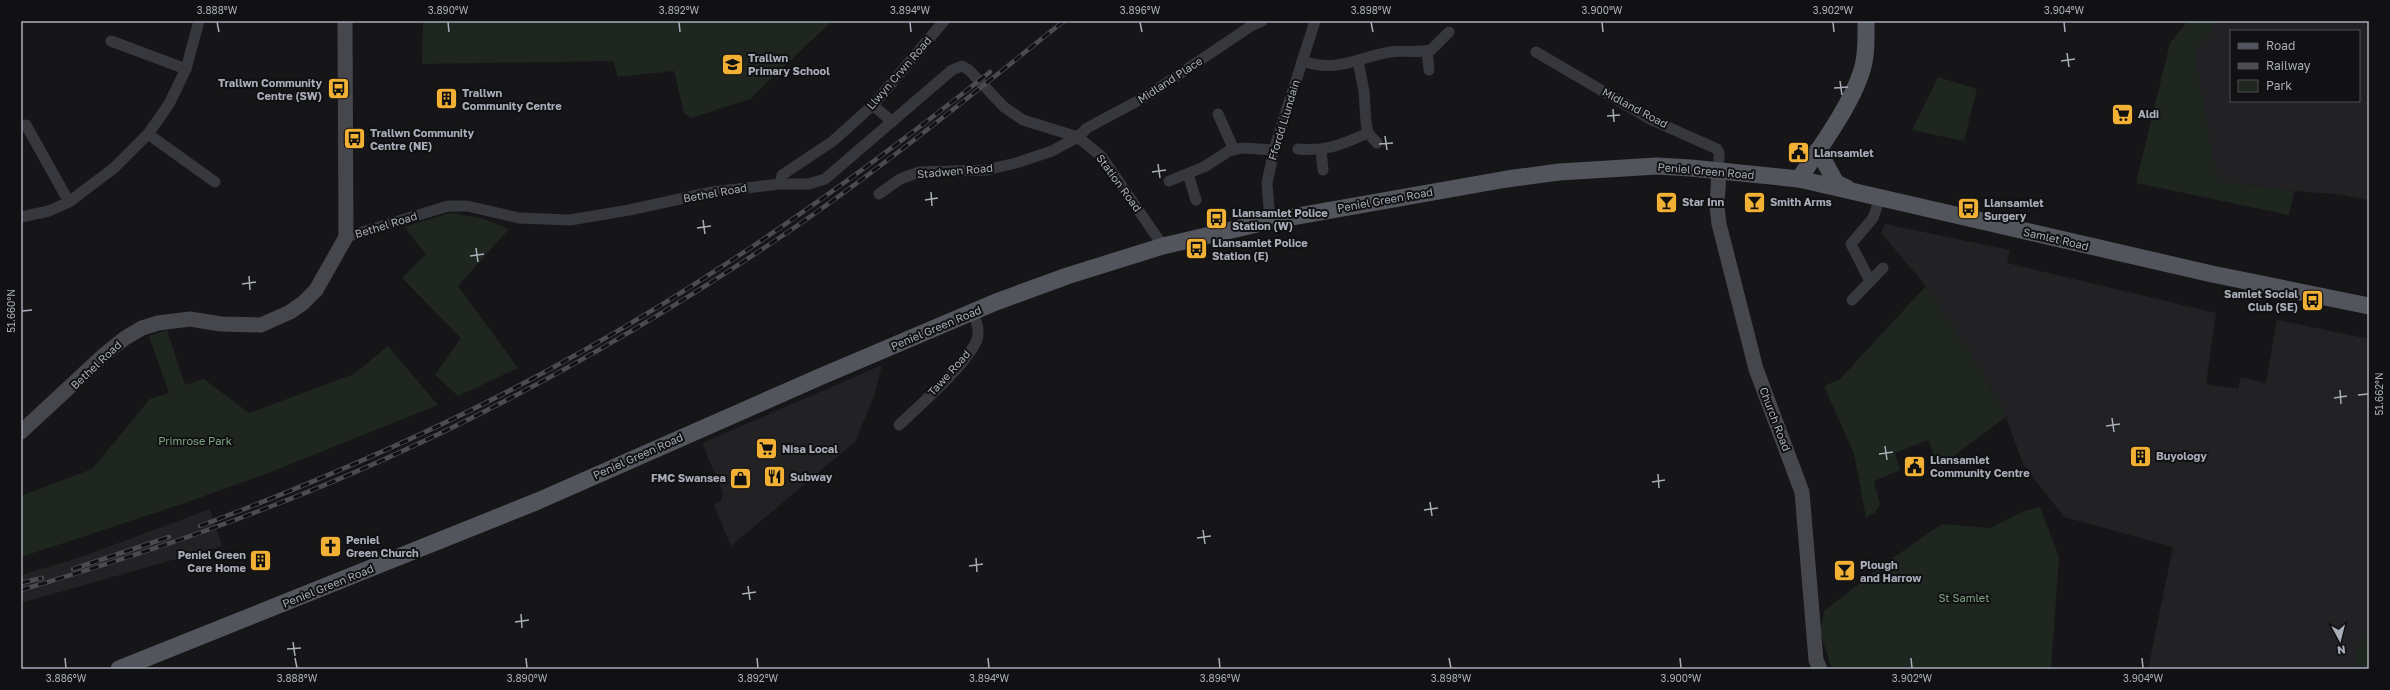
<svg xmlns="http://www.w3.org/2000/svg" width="2390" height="690" font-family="'Golos Text',sans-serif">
	<rect width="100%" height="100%" fill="#161618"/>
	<!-- built -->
	<g fill="#222225" fill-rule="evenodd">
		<path d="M2185,21H2369V200L2336,194L2294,191L2218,181ZM2231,31H2359V101H2231Z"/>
		<path d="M1885,224L2010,250L2007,263L2216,313L2206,384L2238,389L2241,377L2266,383L2277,320L2369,339V669H2148L2173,547L2064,517L2023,464L2006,417L1972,355L1926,286L1881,233Z"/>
		<path d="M882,365L874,396L855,442L731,546L714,505L721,501L723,493L702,443Z"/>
		<path d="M210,509L222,546L21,603V575L81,557Z"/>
	</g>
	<!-- green -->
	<g fill="#1e261f">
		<path d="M423,21H832L750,99L691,118L684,113L674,71L618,77L613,61L422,64Z"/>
		<path d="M2188,21H2217L2194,55L2218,181L2294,191L2289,215L2136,183L2170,43Z"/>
		<path d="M1938,77L1977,89L1964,141L1912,130Z"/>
		<path d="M450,213L481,218L509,229L458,286L518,368L458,396L435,375L461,338L402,278L426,254L404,227Z"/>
		<path d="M1926,286L1972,355L2006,417L1939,467L1928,440L1895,453L1900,470L1874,481L1880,504L1875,513L1866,517L1854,454L1824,386L1840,379Z"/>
		<path d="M167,330L185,385L204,379L249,413L354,374L388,346L438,405L266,474L185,503L21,557V496L92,469L150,399L169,393L149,336Z"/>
		<path d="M2040,507L2059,557L2051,669H1832L1820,632L1824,611L1894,557L1942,524L1991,528L2024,511Z"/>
		<path d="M2369,630V669H2354L2359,643Z"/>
	</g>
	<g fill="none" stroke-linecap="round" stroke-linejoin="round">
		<!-- street -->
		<g stroke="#37383d" stroke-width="11">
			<path d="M111,41L186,69"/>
			<path d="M1427,51L1429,70"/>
			<path d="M1536,52L1652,120L1717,149L1719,153V171"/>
			<path d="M1302,61C1339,73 1355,58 1390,52C1404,50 1417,53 1431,50L1449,32"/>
			<path d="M1358,61L1364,91L1366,122L1368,133L1377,143"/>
			<path d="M873,105L892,122"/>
			<path d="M1218,114L1234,150"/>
			<path d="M26,125L69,202"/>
			<path d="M148,134L215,182"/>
			<path d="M1298,149C1327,152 1342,144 1368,133"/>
			<path d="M1321,150L1323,170"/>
			<path d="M1188,174L1196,200"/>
			<path d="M1169,181L1204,167L1229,151L1242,148L1274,150"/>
			<path d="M780,184L782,175L833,141L873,105L944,21"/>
			<path d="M879,194L900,179L919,172L986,170L1016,163L1052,151L1078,137L1087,128L1147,96L1251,26L1262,21"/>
			<path d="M21,217L49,211L69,202L114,168L148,134L169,104L186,69L199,21"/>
			<path d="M1270,221L1267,183L1274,150L1315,21"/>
			<path d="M346,237L448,206H467L519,218L570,220L629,210L712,192L780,184H809L825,179L952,70L962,66L969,70L1004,107L1023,120L1078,137L1102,157L1163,246"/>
			<path d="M1870,281L1851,244L1873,218L1880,198"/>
			<path d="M1852,300L1883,268"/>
			<path d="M899,425C921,404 963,368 976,342C981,332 976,321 973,312"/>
		</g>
		<!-- secondary -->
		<g stroke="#45474d" stroke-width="15">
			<path d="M1719,171L1717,206L1719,224L1756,369L1802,492L1816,660L1820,669"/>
			<path d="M21,432L105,354L125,338L142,328L158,323L190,319L221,324L261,325L290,312L303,303L316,290L346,237L345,21"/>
		</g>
		<!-- primary -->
		<g stroke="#53555c" stroke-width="17">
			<path d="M1818,150L1836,183L1847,188"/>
			<path d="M1799,179C1819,149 1852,104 1862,70C1867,54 1866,37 1866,21"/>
			<path d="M119,669L538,501L822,376L996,302L1067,276L1163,246L1270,221L1507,179L1559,172L1657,166L1691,168L1799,179L2212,274L2369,306"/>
		</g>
		<defs>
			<g id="rail">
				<path d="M200,526C333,476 464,419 588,348C730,268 863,173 990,72"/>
				<path d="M73,569L169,537"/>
				<path d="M21,583L42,578"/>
				<path d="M21,590C106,565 190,538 272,506C450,438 619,345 776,240C876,173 970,96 1064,21"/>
			</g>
		</defs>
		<!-- rail casing -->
		<use href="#rail" stroke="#4a4c52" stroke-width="4.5"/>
		<!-- rail -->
		<use href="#rail" stroke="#111113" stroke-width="3" stroke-dasharray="9" stroke-linecap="butt"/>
	</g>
	<!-- ticks -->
	<path fill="none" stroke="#a8adb8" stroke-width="1.5" d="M217,22L219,32M448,22L449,32M679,22L680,32M910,22L911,32M1140,22L1142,32M1371,22L1373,32M1602,22L1603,32M1833,22L1834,32M2064,22L2065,32M2067,53L2069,67M2061,61L2075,59M1840,81L1842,95M1834,88L1848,87M1613,109L1614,122M1607,116L1620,115M1385,136L1387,150M1379,144L1393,143M1158,164L1160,178M1152,172L1166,170M931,192L932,206M925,200L938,198M703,220L705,234M697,228L711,226M476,248L478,262M470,256L484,254M249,276L250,290M242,284L256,282M22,311L32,310M2340,390L2341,404M2358,395L2368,394M2334,398L2347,396M2112,418L2114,432M2106,426L2120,424M1885,446L1887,460M1879,454L1893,452M1658,474L1659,488M1652,482L1665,480M1430,502L1432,516M1424,510L1438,508M1203,530L1205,544M1197,538L1211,536M976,558L977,572M969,566L983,564M748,586L750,600M742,594L756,592M521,614L522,628M515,622L529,620M293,642L295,656M287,649L301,648M65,658L66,668M295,658L297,668M526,658L527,668M757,658L758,668M988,658L989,668M1219,658L1220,668M1449,658L1451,668M1680,658L1681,668M1911,658L1912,668M2142,658L2143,668"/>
	<!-- icons -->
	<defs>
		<symbol id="school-square" viewBox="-11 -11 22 22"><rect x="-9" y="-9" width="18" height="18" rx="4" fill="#f2b134" stroke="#111113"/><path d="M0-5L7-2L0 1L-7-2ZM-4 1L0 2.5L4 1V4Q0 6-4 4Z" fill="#111"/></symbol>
		<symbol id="bus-square" viewBox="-11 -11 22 22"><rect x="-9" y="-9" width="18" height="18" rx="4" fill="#f2b134" stroke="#111113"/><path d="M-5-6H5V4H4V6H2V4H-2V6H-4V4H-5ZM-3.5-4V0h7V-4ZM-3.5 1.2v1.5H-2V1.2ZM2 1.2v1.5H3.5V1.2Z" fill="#111"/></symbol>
		<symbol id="building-square" viewBox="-11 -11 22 22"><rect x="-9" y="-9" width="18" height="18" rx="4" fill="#f2b134" stroke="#111113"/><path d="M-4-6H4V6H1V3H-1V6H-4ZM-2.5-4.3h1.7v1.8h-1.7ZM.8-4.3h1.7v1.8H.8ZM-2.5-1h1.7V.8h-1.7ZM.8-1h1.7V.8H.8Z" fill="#111"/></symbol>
		<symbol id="supermarket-square" viewBox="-11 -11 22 22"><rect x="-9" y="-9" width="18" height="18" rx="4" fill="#f2b134" stroke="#111113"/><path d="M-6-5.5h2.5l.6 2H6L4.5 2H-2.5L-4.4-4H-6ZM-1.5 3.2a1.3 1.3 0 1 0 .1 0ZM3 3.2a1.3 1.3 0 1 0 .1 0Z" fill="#111"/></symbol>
		<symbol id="civic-square" viewBox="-11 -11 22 22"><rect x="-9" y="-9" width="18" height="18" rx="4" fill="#f2b134" stroke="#111113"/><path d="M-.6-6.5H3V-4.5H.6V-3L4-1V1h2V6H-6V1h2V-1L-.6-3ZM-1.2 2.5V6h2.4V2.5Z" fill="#111"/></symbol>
		<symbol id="bar-square" viewBox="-11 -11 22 22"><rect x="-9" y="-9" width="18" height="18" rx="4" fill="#f2b134" stroke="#111113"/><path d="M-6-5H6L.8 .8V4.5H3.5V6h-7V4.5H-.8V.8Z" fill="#111"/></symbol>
		<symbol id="restaurant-square" viewBox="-11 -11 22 22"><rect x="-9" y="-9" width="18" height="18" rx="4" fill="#f2b134" stroke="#111113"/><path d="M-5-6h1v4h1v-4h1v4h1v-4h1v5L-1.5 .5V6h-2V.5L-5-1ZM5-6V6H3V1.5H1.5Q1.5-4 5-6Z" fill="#111"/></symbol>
		<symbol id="shop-square" viewBox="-11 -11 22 22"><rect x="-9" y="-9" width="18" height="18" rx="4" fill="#f2b134" stroke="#111113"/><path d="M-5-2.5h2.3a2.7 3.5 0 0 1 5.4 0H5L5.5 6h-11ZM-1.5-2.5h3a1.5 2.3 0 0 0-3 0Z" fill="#111"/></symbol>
		<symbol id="church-square" viewBox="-11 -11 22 22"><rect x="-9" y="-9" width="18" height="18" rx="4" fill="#f2b134" stroke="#111113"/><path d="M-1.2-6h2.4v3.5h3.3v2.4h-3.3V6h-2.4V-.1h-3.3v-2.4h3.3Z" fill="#111"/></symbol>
	</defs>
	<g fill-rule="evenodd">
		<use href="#school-square" x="720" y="52" width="25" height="25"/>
		<use href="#bus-square" x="326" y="76" width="25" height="25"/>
		<use href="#building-square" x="434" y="86" width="25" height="25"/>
		<use href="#supermarket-square" x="2110" y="102" width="25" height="25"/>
		<use href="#bus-square" x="342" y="126" width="25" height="25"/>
		<use href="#civic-square" x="1786" y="140" width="25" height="25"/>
		<use href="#bar-square" x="1654" y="190" width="25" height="25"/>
		<use href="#bar-square" x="1742" y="190" width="25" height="25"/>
		<use href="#bus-square" x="1956" y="196" width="25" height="25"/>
		<use href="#bus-square" x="1204" y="206" width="25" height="25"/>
		<use href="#bus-square" x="1184" y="236" width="25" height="25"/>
		<use href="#bus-square" x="2300" y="288" width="25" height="25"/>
		<use href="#supermarket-square" x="754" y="436" width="25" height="25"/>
		<use href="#building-square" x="2128" y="444" width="25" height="25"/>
		<use href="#civic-square" x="1902" y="454" width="25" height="25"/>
		<use href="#restaurant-square" x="762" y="464" width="25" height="25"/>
		<use href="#shop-square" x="728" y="466" width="25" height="25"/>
		<use href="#church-square" x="318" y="534" width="25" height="25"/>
		<use href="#building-square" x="248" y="548" width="25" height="25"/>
		<use href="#bar-square" x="1832" y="558" width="25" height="25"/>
	</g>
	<g text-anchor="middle" stroke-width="4" stroke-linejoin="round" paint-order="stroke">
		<!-- poi labels -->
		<g font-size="11" font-weight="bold" fill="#a8adb8" stroke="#111113" text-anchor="start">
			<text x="748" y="62">Trallwn<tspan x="748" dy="13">Primary School</tspan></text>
			<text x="322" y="87" text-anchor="end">Trallwn Community<tspan x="322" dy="13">Centre (SW)</tspan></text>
			<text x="462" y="97">Trallwn<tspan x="462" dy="13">Community Centre</tspan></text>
			<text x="2138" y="118">Aldi</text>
			<text x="370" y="137">Trallwn Community<tspan x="370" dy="13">Centre (NE)</tspan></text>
			<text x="1814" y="157">Llansamlet</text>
			<text x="1682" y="206">Star Inn</text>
			<text x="1770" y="206">Smith Arms</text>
			<text x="1984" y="207">Llansamlet<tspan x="1984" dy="13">Surgery</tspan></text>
			<text x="1232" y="217">Llansamlet Police<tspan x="1232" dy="13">Station (W)</tspan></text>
			<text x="1212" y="247">Llansamlet Police<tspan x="1212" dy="13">Station (E)</tspan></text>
			<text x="2298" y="298" text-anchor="end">Samlet Social<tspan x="2298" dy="13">Club (SE)</tspan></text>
			<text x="782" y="453">Nisa Local</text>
			<text x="2156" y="460">Buyology</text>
			<text x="1930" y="464">Llansamlet<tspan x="1930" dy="13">Community Centre</tspan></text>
			<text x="790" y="481">Subway</text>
			<text x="726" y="482" text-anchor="end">FMC Swansea</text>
			<text x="346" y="544">Peniel<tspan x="346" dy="13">Green Church</tspan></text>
			<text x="246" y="559" text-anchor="end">Peniel Green<tspan x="246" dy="13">Care Home</tspan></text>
			<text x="1860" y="569">Plough<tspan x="1860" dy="13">and Harrow</tspan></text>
		</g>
		<!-- street labels -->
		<g font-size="11" fill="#a8adb8" stroke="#111113">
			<text transform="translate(899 73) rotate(-49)" y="4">Llwyn Crwn Road</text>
			<text transform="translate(1170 80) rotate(-33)" y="4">Midland Place</text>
			<text transform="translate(1635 108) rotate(28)" y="4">Midland Road</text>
			<text transform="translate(1284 120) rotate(-73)" y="4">Ffordd Llundain</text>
			<text transform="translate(955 171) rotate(-5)" y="4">Stadwen Road</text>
			<text transform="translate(1706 171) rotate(5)" y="4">Peniel Green Road</text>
			<text transform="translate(1119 183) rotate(54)" y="4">Station Road</text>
			<text transform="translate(715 193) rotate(-10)" y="4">Bethel Road</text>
			<text transform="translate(1385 200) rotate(-10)" y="4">Peniel Green Road</text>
			<text transform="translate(386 225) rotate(-17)" y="4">Bethel Road</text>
			<text transform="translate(2056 239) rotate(13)" y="4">Samlet Road</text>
			<text transform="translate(936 328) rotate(-23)" y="4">Peniel Green Road</text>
			<text transform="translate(96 365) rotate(-43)" y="4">Bethel Road</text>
			<text transform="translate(949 373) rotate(-48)" y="4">Tawe Road</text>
			<text transform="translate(1775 419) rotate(69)" y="4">Church Road</text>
			<text transform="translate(638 456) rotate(-24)" y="4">Peniel Green Road</text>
			<text transform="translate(328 586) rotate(-22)" y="4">Peniel Green Road</text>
		</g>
		<!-- park labels -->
		<g font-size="11" fill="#7fa381" stroke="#111113">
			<text x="195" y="445">Primrose Park</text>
			<text x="1964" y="602">St Samlet</text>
		</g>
	</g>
	<!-- border -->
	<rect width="2390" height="690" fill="none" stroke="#111113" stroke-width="44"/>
	<!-- legend -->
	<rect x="2230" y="30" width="130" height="72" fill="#111113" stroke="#4d4f55"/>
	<rect x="2238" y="43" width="20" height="6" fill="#53555c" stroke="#4d4f55"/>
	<text x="2266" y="50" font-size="12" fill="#a8adb8">Road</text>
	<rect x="2238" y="63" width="20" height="6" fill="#4a4c52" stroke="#4d4f55"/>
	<text x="2266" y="70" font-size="12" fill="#a8adb8">Railway</text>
	<rect x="2238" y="80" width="20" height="12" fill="#1e261f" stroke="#4d4f55"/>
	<text x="2266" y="90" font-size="12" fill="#a8adb8">Park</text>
	<!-- north arrow -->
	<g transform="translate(2340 640) rotate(173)" stroke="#111113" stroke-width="3" paint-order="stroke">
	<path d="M0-3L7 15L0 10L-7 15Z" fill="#a8adb8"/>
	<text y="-6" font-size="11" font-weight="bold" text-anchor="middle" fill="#a8adb8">N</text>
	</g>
	<rect x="22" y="22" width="2346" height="646" fill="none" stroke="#a8adb8" stroke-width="1.5"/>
	<g font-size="10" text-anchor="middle" fill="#a8adb8">
		<text x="217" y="14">3.888°W</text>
		<text x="448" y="14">3.890°W</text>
		<text x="679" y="14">3.892°W</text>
		<text x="910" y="14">3.894°W</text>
		<text x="1140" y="14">3.896°W</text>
		<text x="1371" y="14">3.898°W</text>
		<text x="1602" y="14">3.900°W</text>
		<text x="1833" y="14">3.902°W</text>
		<text x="2064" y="14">3.904°W</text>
		<text transform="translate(11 311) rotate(-90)" y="4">51.660°N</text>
		<text transform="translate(2379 394) rotate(-90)" y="4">51.662°N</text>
		<text x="66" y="682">3.886°W</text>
		<text x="297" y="682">3.888°W</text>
		<text x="527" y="682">3.890°W</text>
		<text x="758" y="682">3.892°W</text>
		<text x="989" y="682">3.894°W</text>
		<text x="1220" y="682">3.896°W</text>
		<text x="1451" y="682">3.898°W</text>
		<text x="1681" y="682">3.900°W</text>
		<text x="1912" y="682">3.902°W</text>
		<text x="2143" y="682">3.904°W</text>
	</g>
</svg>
